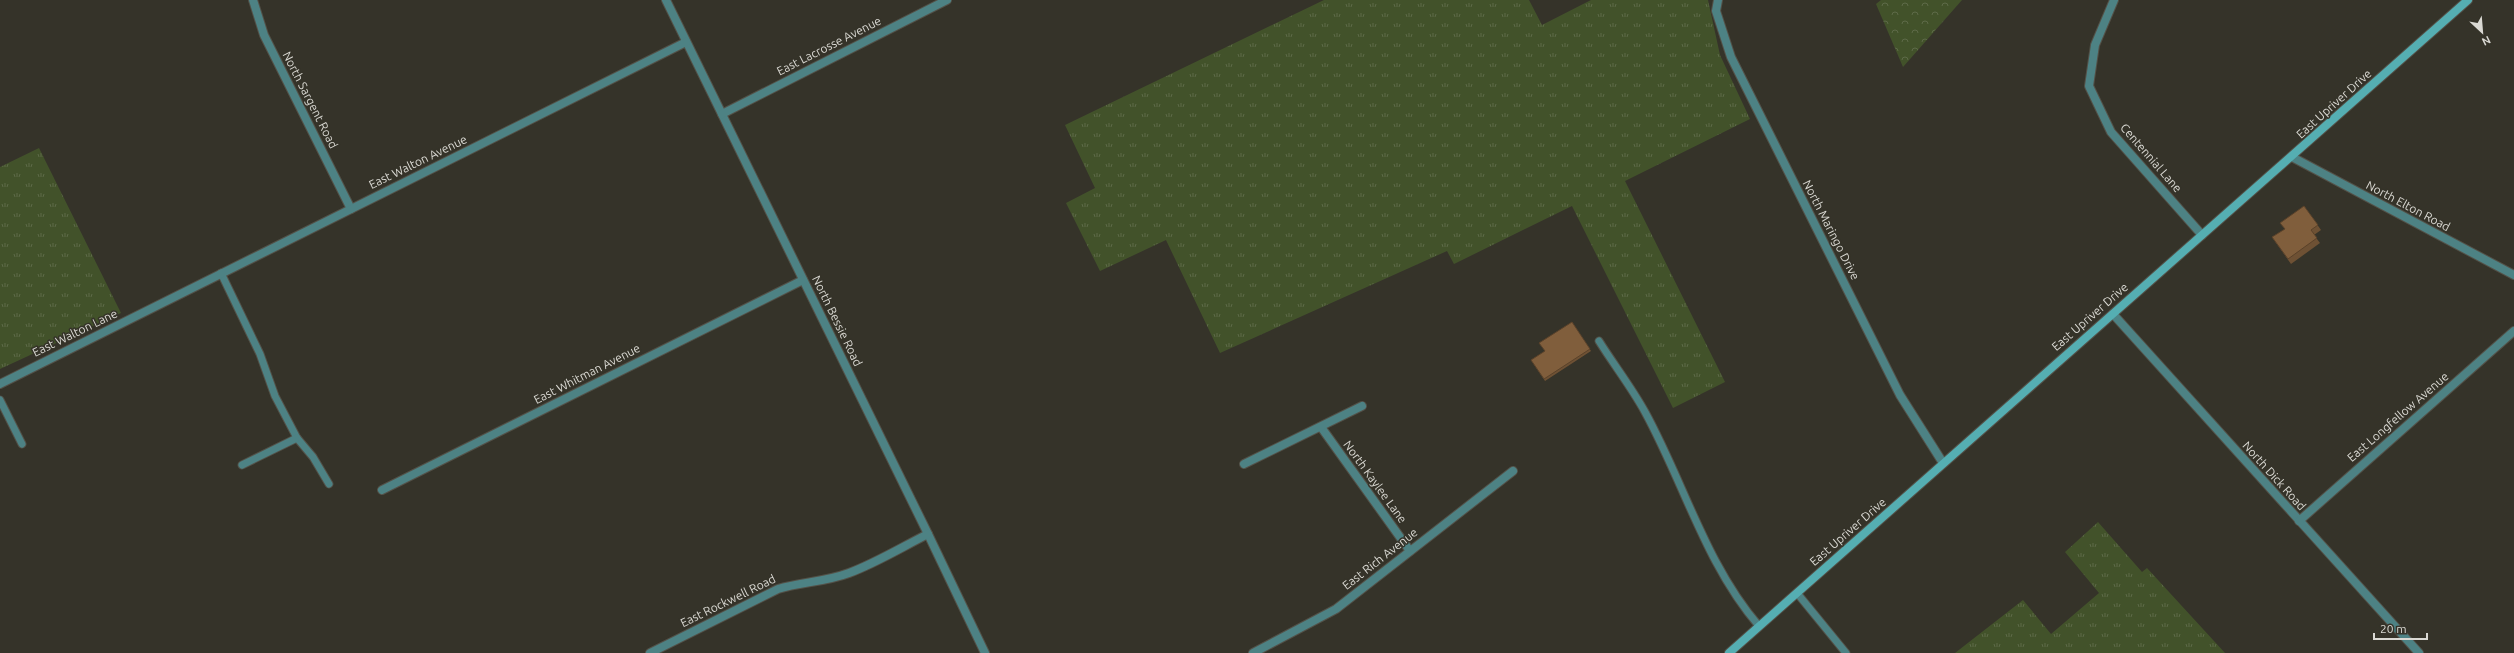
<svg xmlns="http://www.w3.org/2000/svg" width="2514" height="653" font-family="Ubuntu,sans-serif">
	<defs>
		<pattern id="grass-tufts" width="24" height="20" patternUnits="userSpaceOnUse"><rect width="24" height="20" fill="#42522a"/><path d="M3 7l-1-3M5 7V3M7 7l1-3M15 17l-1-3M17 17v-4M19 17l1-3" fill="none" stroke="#5d6a48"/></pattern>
		<pattern id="forest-crowns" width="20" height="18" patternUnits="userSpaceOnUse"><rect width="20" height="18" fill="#42522a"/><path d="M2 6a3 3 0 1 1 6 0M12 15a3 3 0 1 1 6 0" fill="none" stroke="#5d6a48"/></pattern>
	</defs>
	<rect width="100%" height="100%" fill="#353329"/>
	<!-- grass -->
	<g fill="url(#grass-tufts)">
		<path d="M1324,0H1529L1542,25L1591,0H1708L1720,55L1750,119L1625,181L1725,382L1673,408L1572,206L1454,264L1447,251L1220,353L1166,240L1100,271L1066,203L1095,188L1065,125Z"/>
		<path d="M39,148L121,313L0,369V167Z"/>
		<path d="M2098,522L2142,572L2147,568L2225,653H1955L2023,600L2051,634L2099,593L2065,552Z"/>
	</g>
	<!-- forest -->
	<path fill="url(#forest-crowns)" d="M1881,0H1962L1903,67L1876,4Z"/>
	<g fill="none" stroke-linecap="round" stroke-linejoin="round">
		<defs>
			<g id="lane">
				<path d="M221,273L260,354L275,396L297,438L313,457L329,484"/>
				<path d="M1599,341C1614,365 1632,388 1645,412C1684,483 1706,565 1759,626"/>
				<path d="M0,400L22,444"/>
				<path d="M242,465L297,438"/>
				<path d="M1797,593L1846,653"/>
			</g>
			<g id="street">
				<path d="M253,0L264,35L351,209"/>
				<path d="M666,0L928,534L985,653"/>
				<path d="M1718,0L1716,11L1731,57L1900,395L1943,463"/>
				<path d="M2114,0L2095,45L2089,86L2111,132L2202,235"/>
				<path d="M722,114L947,0"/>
				<path d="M2292,157L2514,275"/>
				<path d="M2113,314L2419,653"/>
				<path d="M0,384L686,42"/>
				<path d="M1321,427L1410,551"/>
				<path d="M1244,464L1362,406"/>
				<path d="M382,490L803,280"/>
				<path d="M2299,521L2514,331"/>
				<path d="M650,653L778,589C801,582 825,582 849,573C876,563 902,547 928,534"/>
				<path d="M1253,653L1336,609L1513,471"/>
			</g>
			<path id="secondary" d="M1729,653L2468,0"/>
		</defs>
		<!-- lane casing -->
		<use href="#lane" stroke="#535148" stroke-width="9"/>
		<!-- street casing -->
		<use href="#street" stroke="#535148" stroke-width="10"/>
		<!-- secondary casing -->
		<use href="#secondary" stroke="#535148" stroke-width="10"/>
		<!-- lane -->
		<use href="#lane" stroke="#4d8284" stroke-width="7"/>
		<!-- street -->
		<use href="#street" stroke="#4d8284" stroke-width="8"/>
		<!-- secondary -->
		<use href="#secondary" stroke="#55aeb2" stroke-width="8"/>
	</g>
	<!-- wall -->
	<g fill="#6e5134">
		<path d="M2304,206L2321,230L2314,235L2320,243L2291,264L2272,237L2285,229Z"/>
		<path d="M1572,322L1591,351L1545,381L1531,360L1545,351Z"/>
	</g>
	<!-- building -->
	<g fill="#805e3c" stroke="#5a422a">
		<path d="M2304,206L2318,225L2311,230L2317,238L2288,259L2272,237L2285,229L2280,223Z"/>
		<path d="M1572,322L1590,349L1544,379L1531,360L1545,351L1539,343Z"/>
	</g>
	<g text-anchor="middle" stroke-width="3" stroke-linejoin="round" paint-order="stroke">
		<!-- street labels -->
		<g font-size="12" fill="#dad9d3" stroke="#353329">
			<text transform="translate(829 46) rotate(-27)" y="4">East Lacrosse Avenue</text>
			<text transform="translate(310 100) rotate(63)" y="4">North Sargent Road</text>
			<text transform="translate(2334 104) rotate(-42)" y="4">East Upriver Drive</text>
			<text transform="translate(2151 158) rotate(49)" y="4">Centennial Lane</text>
			<text transform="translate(418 162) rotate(-26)" y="4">East Walton Avenue</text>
			<text transform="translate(2408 206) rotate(28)" y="4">North Elton Road</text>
			<text transform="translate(1831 230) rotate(63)" y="4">North Maringo Drive</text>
			<text transform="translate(2090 317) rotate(-41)" y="4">East Upriver Drive</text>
			<text transform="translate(837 321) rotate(64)" y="4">North Bessie Road</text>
			<text transform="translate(75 333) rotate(-26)" y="4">East Walton Lane</text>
			<text transform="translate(587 374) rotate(-27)" y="4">East Whitman Avenue</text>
			<text transform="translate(2398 417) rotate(-41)" y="4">East Longfellow Avenue</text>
			<text transform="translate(2274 476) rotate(48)" y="4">North Dick Road</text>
			<text transform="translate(1375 482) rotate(54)" y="4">North Kaylee Lane</text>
			<text transform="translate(1848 532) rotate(-41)" y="4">East Upriver Drive</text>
			<text transform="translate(1380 559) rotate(-38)" y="4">East Rich Avenue</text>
			<text transform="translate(728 601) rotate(-26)" y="4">East Rockwell Road</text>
		</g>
	</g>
	<!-- north arrow -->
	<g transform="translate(2482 32) rotate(154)" stroke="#353329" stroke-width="3" paint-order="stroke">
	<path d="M0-3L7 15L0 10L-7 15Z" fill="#dad9d3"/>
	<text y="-6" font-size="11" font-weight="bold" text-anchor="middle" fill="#dad9d3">N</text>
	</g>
	<!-- scale -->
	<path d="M2374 633v6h53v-6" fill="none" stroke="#dad9d3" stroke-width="2"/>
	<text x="2380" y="633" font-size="12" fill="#dad9d3" stroke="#353329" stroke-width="3" paint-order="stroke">20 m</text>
</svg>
